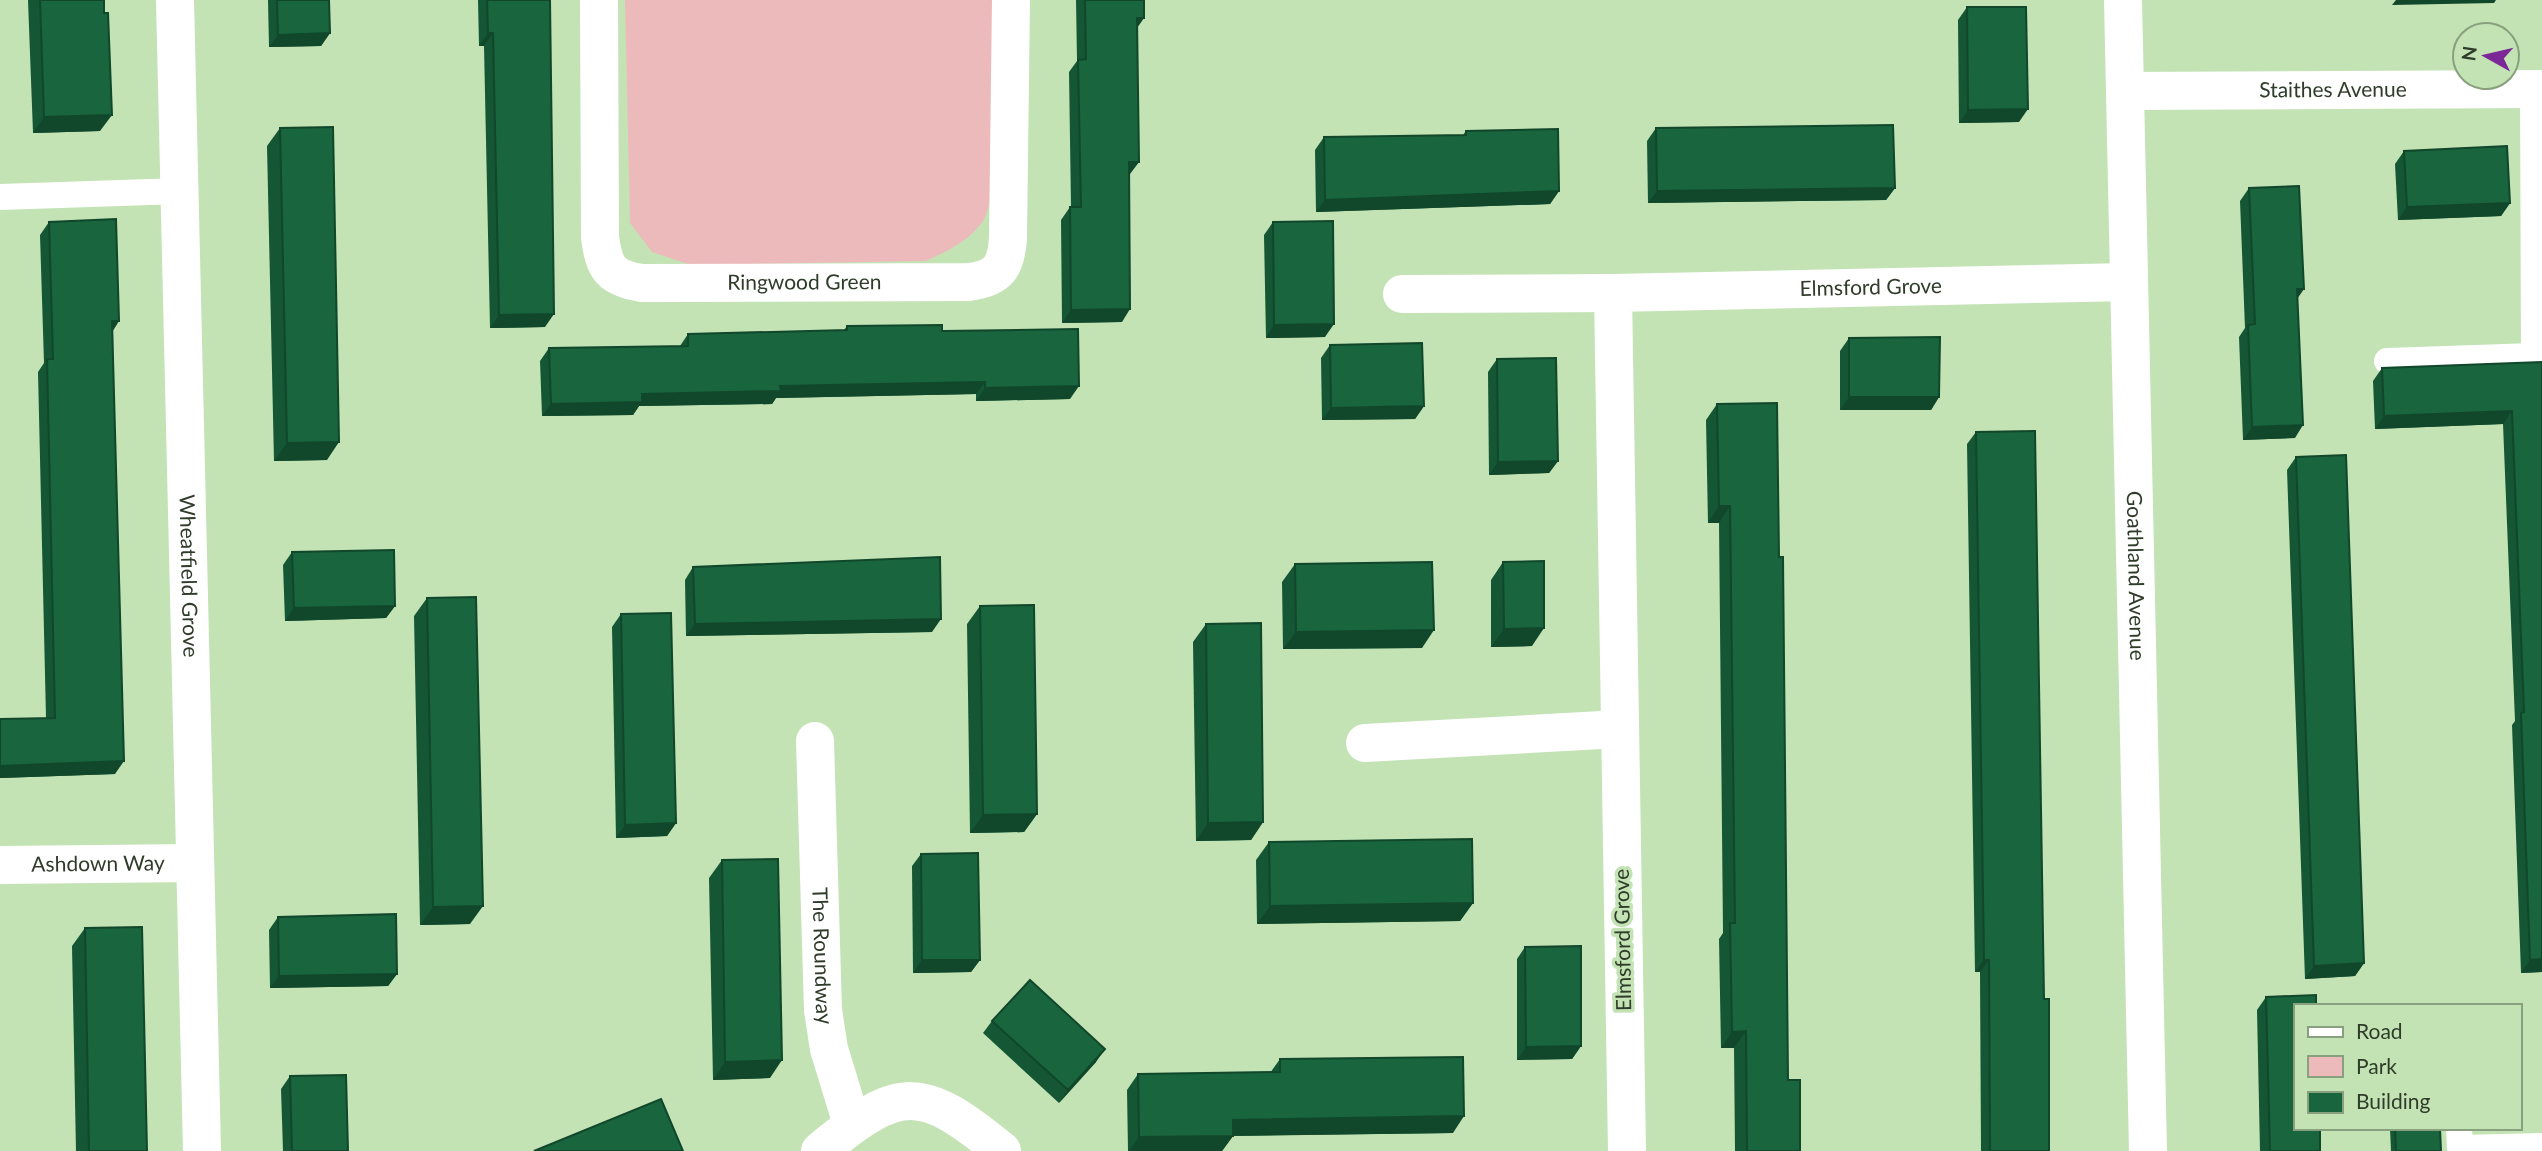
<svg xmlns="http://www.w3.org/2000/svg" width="2542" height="1151" font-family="Lato,sans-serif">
	<rect width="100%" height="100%" fill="#c3e3b5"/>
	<!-- green -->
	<path fill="#edbabc" d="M625,0H997C996,38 1001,197 983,221C969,241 948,251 926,261L691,265L652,252L630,223Z"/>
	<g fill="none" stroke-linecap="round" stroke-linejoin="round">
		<!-- lane -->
		<g stroke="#fff" stroke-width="26">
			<path d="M0,197L180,191"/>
			<path d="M2387,361L2534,356L2533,89"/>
			<path d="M2459,1128L2460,1148L2542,1146"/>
		</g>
		<!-- street -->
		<g stroke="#fff" stroke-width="38">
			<path id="s1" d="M175,0L202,1151"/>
			<path id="s2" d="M599,0L600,237C604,268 610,278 642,283L969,282C999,278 1006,267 1008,238L1011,0"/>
			<path id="s3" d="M2125,91L2542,89"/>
			<path d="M1402,294L1613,293"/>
			<path id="s4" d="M815,741L823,1010L829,1049L852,1124"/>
			<path d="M1365,743L1620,729"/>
			<path id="s5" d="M0,865L195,863"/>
			<path d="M820,1151C900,1084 922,1085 1002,1151"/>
			<path id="s6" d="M1627,1151L1613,293L2129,282"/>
		</g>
		<!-- secondary -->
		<path stroke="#fff" stroke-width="38" id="s7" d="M2123,0L2148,1151"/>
	</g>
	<!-- wall -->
	<g fill="#155735">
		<path d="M28,0H104L100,131L33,133Z"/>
		<path d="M268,0H329L330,33L321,46L269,47Z"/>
		<path d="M478,0H550L545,327L490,328L484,46H479Z"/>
		<path d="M1076,0H1144L1137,28L1139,162L1129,174L1122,322L1062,323L1061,220L1070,207H1071L1069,72L1077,61Z"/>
		<path d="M1967,7L2019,122L1959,123L1958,20Z"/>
		<path d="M280,128L327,460L274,461L267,146Z"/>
		<path d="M1656,128L1895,188L1886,200L1648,203L1647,141Z"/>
		<path d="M1466,131L1559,191L1550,204L1316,212L1315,150L1324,137L1463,135Z"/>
		<path d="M2404,151L2510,203L2501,216L2398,220L2395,164Z"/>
		<path d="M2249,188L2297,299L2295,438L2243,440L2239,337L2245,328L2240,201Z"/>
		<path d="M49,222L113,331L115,774L0,778V719L46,718L38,372L44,363L40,235Z"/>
		<path d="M1273,222L1325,337L1266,338L1264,235Z"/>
		<path d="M847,326L942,331L1070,399L976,401V394L776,398L772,404L639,406L633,415L542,416L540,361L549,348L680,346L688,334L844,330Z"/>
		<path d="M1849,338L1939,397L1931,410H1840V351Z"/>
		<path d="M1330,345L1424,406L1415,419L1322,420L1321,358Z"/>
		<path d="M1497,359L1558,461L1549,473L1489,475L1488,372Z"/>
		<path d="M2542,362V972L2521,973L2512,725L2515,721L2503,424L2375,429L2373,381L2382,368Z"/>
		<path d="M1717,404L1779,557L1788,1080L1800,1151H1735L1734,1048H1721L1719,939L1723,933L1719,523H1708L1706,420Z"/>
		<path d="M1976,432L2049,1151H1981L1980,972H1975L1967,444Z"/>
		<path d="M2296,457L2364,963L2355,976L2305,979L2287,470Z"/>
		<path d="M292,552L395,606L386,618L285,621L283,565Z"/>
		<path d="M1503,562L1532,646L1491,647V580Z"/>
		<path d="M1295,564L1422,648L1283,649L1282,582Z"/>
		<path d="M693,567L932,632L686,636L685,580Z"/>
		<path d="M427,598L470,924L420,925L414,616Z"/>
		<path d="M980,606L1037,814L1024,832L970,833L967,624Z"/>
		<path d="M621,614L676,823L667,836L616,838L612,627Z"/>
		<path d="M1206,624L1263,822L1251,840L1196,841L1193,642Z"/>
		<path d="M1269,842L1473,903L1460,921L1257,924L1256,860Z"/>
		<path d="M921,854L980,960L971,972L913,973L912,866Z"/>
		<path d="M722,860L770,1078L713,1080L709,878Z"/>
		<path d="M278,917L397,974L388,986L270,988L269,930Z"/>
		<path d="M85,928L147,1151H76L72,946Z"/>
		<path d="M1525,947L1581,1046L1572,1059L1517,1060V959Z"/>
		<path d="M2266,997L2320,1151H2260L2257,1010Z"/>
		<path d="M992,1021L1096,1062L1059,1103L983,1033Z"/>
		<path d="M1280,1059L1453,1133L1233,1136L1222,1151H1128L1127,1090L1138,1074L1270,1073Z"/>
		<path d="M290,1076L348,1151H283L281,1089Z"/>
		<path d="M2390,1128H2440L2441,1151H2391Z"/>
	</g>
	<!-- shaded-wall -->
	<g fill="#11472b">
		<path d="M2396,0H2496L2494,3L2392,5Z"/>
		<path d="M1137,18H1144L1135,31Z"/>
		<path d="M330,33L321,46L269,47L278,35Z"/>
		<path d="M488,33H493L484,46H479Z"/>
		<path d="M2028,109L2019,122L1959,123L1968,110Z"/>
		<path d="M112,115L100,131L33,133L44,117Z"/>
		<path d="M1129,162H1139L1130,174L1120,175Z"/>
		<path d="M1895,188L1886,200L1648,203L1657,191Z"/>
		<path d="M1559,191L1550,204L1316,212L1325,200Z"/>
		<path d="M2510,203L2501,216L2398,220L2407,207Z"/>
		<path d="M2297,289H2304L2295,302Z"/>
		<path d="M1130,309L1122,322L1062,323L1071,310Z"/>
		<path d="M554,314L545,327L490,328L499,315Z"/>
		<path d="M112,321H119L111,334Z"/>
		<path d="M1334,324L1325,337L1266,338L1274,325Z"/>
		<path d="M985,382L976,394L776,398L772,404L639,406L633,415L542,416L551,404L642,394L780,386Z"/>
		<path d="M1079,386L1070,399L976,401L985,388Z"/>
		<path d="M1849,397H1939L1931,410H1840Z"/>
		<path d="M1424,406L1415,419L1322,420L1331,408Z"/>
		<path d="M2512,411L2503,424L2375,429L2384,416Z"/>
		<path d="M2303,425L2295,438L2243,440L2252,427Z"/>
		<path d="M339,442L327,460L274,461L287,443Z"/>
		<path d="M1558,461L1549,473L1489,475L1498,462Z"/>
		<path d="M1719,506H1730L1719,523H1708Z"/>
		<path d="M395,606L386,618L285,621L294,608Z"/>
		<path d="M941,619L932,632L686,636L695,624Z"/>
		<path d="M1544,628L1532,646L1491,647L1504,629Z"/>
		<path d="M1434,630L1422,648L1283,649L1296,632Z"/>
		<path d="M124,761L115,774L0,778V766Z"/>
		<path d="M1037,814L1024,832L970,833L983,815Z"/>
		<path d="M1263,822L1251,840L1196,841L1208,823Z"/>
		<path d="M676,823L667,836L616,838L625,825Z"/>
		<path d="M1473,903L1460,921L1257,924L1270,906Z"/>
		<path d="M483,906L470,924L420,925L433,907Z"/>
		<path d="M2542,959V972L2521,973L2530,960Z"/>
		<path d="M922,960H980L971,972L913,973Z"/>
		<path d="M1984,960H1989L1980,972H1975Z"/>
		<path d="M2364,963L2355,976L2305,979L2314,966Z"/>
		<path d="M397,974L388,986L270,988L279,976Z"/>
		<path d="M1746,1031L1734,1048H1721L1732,1032Z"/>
		<path d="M1581,1046L1572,1059L1517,1060L1526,1047Z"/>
		<path d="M1105,1049L1096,1062L1059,1103L1068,1090Z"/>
		<path d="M782,1060L770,1078L713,1080L725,1062Z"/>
		<path d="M1464,1116L1453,1133L1221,1136L1233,1120Z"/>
		<path d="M1233,1136L1222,1151H1129L1139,1137Z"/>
	</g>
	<!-- building -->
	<g fill="#18653e" stroke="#11472b" stroke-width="2">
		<path d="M40,0H104V13H108L112,115L44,117Z"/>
		<path d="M277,0H329L330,33L278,35Z"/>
		<path d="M487,0H550L554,314L499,315L493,33H488Z"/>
		<path d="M1085,0H1144V18H1137L1139,162H1129L1130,309L1071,310L1070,207H1081L1078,60L1086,59Z"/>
		<path d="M1967,7H2026L2028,109L1968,110Z"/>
		<path d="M1893,125L1895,188L1657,191L1656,128Z"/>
		<path d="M333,127L339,442L287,443L280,128Z"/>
		<path d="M1558,129L1559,191L1325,200L1324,137L1466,135V131Z"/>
		<path d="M2507,146L2510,203L2407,207L2404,151Z"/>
		<path d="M2299,186L2304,289H2297L2303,425L2252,427L2248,325L2255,324L2249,188Z"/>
		<path d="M116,219L119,321H112L124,761L0,766V719L55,718L47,359H53L49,222Z"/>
		<path d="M1333,221L1334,324L1274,325L1273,222Z"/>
		<path d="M942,325V331L1078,329L1079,386L985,388V382L780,386L781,391L642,394V402L551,404L549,348L688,346V334L847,330V326Z"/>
		<path d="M1940,337L1939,397H1849V338Z"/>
		<path d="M1422,343L1424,406L1331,408L1330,345Z"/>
		<path d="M1556,358L1558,461L1498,462L1497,359Z"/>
		<path d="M2542,362V959L2530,960L2521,713L2524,712L2512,411L2384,416L2382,368Z"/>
		<path d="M1777,403L1779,557H1783L1788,1080H1800V1151H1747L1746,1031L1732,1032L1730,923H1735L1730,506H1719L1717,404Z"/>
		<path d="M2035,431L2044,999H2049V1151H1990L1989,960H1984L1976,432Z"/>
		<path d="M2346,455L2364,963L2314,966L2296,457Z"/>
		<path d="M394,550L395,606L294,608L292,552Z"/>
		<path d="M940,557L941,619L695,624L693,567Z"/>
		<path d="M1544,561V628L1504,629L1503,562Z"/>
		<path d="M1432,562L1434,630L1296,632L1295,564Z"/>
		<path d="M476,597L483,906L433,907L427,598Z"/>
		<path d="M1034,605L1037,814L983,815L980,606Z"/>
		<path d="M671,613L676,823L625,825L621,614Z"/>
		<path d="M1261,623L1263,822L1208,823L1206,624Z"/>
		<path d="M1472,839L1473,903L1270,906L1269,842Z"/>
		<path d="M978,853L980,960H922L921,854Z"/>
		<path d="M778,859L782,1060L725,1062L722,860Z"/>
		<path d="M396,914L397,974L279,976L278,917Z"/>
		<path d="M142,927L147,1151H89L85,928Z"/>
		<path d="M1581,946V1046L1526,1047L1525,947Z"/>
		<path d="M1030,980L1105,1049L1068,1090L992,1021Z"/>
		<path d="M2316,995V1006H2295V1128H2320V1151H2270L2266,997Z"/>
		<path d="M1463,1057L1464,1116L1233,1120V1136L1139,1137L1138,1074L1280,1072V1059Z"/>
		<path d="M346,1075L348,1151H292L290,1076Z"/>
		<path d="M661,1099L683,1151H534Z"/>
		<path d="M2395,1128H2440L2441,1151H2396Z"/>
	</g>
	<g text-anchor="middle" stroke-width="7" stroke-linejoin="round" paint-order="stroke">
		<!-- street labels -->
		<g font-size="21" fill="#2f3c2a" stroke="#c3e3b5">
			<text dy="7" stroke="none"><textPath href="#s3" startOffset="208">Staithes Avenue</textPath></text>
			<text dy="7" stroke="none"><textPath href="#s2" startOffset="469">Ringwood Green</textPath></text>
			<text dy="7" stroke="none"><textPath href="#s6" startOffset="1116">Elmsford Grove</textPath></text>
			<text dy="7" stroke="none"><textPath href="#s1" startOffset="576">Wheatfield Grove</textPath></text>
			<text dy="7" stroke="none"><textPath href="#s7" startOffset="576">Goathland Avenue</textPath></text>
			<text dy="7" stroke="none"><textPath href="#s5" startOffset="98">Ashdown Way</textPath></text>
			<text transform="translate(1623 940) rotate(-91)" y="7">Elmsford Grove</text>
			<text dy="7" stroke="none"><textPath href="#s4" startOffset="215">The Roundway</textPath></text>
		</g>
	</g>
	<!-- legend -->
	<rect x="2294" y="1004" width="228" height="126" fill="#c3e3b5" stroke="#88a07d" stroke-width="2"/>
	<rect x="2308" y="1027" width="35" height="10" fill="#ffffff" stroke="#88a07d" stroke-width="2"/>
	<text x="2356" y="1039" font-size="21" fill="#2f3c2a">Road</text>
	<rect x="2308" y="1056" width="35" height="21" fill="#edbabc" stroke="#88a07d" stroke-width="2"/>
	<text x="2356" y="1074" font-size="21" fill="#2f3c2a">Park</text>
	<rect x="2308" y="1092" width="35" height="21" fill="#18653e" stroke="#88a07d" stroke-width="2"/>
	<text x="2356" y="1109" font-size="21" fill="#2f3c2a">Building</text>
	<!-- north arrow -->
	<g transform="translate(2486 56) rotate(278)"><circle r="33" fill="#c3e3b5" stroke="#88a07d" stroke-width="2"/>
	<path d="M0-5L12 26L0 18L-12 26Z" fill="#7b2796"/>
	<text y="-10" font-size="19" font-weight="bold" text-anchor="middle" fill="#2f3c2a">N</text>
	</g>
</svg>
